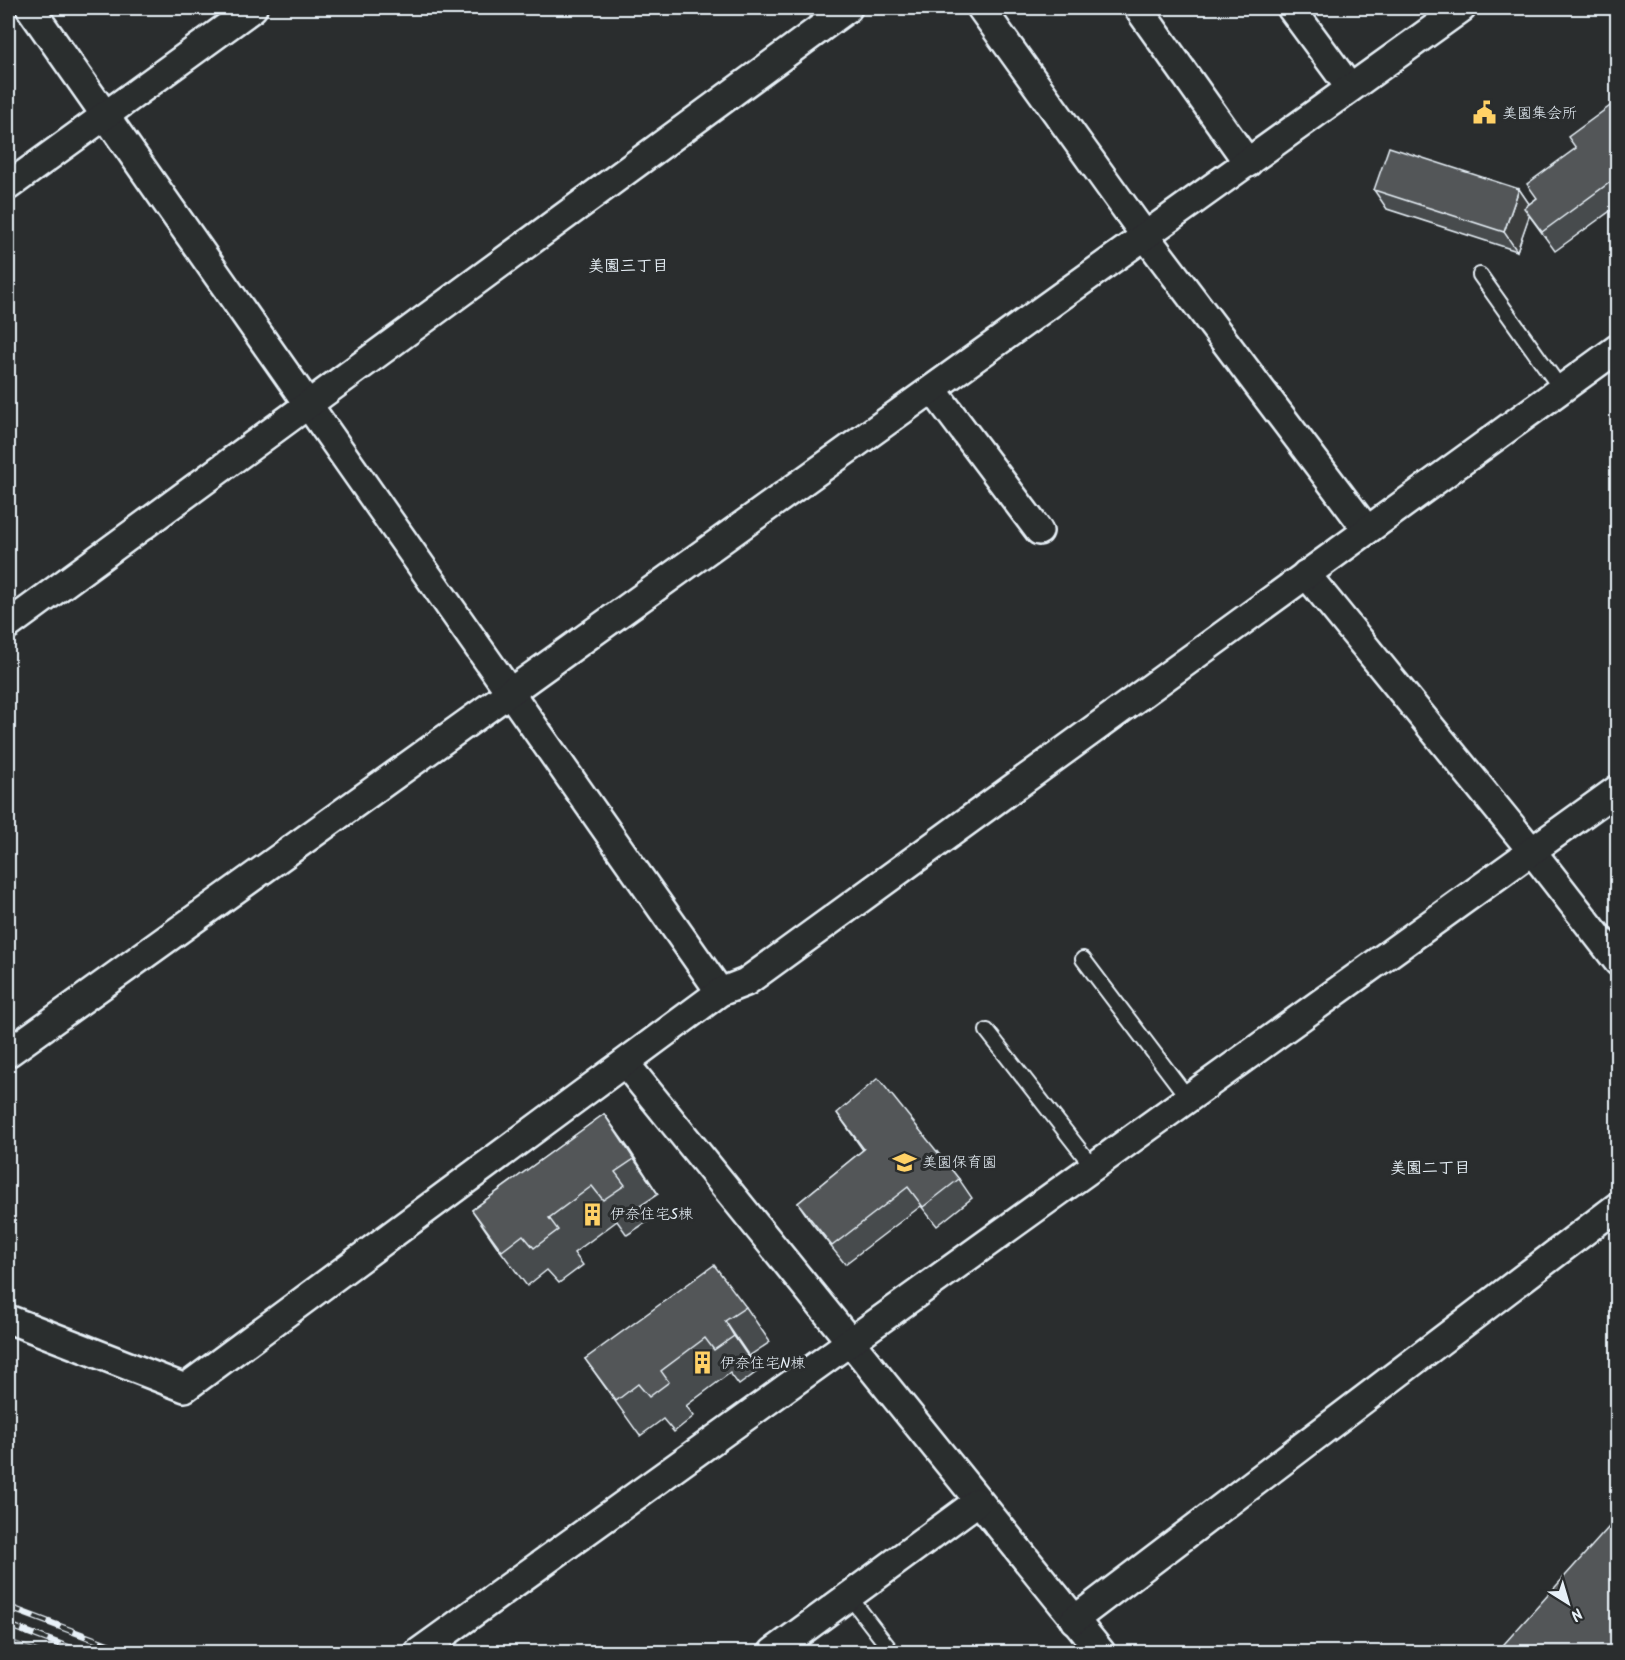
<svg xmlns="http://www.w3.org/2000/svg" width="1625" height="1660" font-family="Kalam,'Klee One',sans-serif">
	<rect width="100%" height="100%" fill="#2a2d2e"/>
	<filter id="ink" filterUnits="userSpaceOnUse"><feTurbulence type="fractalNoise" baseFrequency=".0167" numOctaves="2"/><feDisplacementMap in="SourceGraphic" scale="12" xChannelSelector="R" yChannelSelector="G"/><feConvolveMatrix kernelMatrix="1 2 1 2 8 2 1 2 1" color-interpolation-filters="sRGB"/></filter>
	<g filter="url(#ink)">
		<!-- green -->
		<path fill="#424648" stroke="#959ca0" stroke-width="1.5" d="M8,1639L43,1652H44H8Z"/>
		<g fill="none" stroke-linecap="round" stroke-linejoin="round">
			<defs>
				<g id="lane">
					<path d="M1480,275L1561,389"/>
					<path d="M1083,959L1188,1098"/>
					<path d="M987,1031L1093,1167"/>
					<path d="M849,1596L892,1652"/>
				</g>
				<g id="street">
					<path d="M30,8L720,992"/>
					<path d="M981,8L1146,237L1367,530"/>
					<path d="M1138,8L1248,163"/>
					<path d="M1291,8L1350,88"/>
					<path d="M8,186L253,8"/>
					<path d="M933,390L1039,531"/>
					<path d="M1306,574L1531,850L1618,962"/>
					<path d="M8,625L848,8"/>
					<path d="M8,1053L1462,8"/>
					<path d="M625,1063L1101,1652"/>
					<path d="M8,1319L185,1388L720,992L746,982L1618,348"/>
					<path d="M1074,1620L1618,1206"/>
					<path d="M419,1652L1618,789"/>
					<path d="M773,1652L977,1502"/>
				</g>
			</defs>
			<!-- lane casing -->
			<use href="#lane" stroke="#e8f1f8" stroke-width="18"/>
			<!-- street casing -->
			<use href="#street" stroke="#e8f1f8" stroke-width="32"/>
			<!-- lane -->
			<use href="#lane" stroke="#2a2d2e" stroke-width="14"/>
			<!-- street -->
			<use href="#street" stroke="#2a2d2e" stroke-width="27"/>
			<defs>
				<g id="rail">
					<path d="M8,1607L128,1652"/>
					<path d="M8,1625L81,1652"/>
				</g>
			</defs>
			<!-- rail casing -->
			<use href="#rail" stroke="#e8f1f8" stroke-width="7"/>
			<!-- rail -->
			<use href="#rail" stroke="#2a2d2e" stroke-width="4.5" stroke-dasharray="14" stroke-linecap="butt"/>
		</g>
		<!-- wall -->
		<g fill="#474b4d" stroke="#e8f1f8" stroke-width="1.5">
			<path d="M1617,101V206L1555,251L1529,215L1517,251L1387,209L1374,190L1519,189L1529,204L1537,198L1576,148Z"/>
			<path d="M837,1113L959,1179L972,1198L937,1226L921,1206L845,1264L811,1222L798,1203L863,1150Z"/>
			<path d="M604,1114L658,1194L640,1206L650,1220L627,1235L617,1221L574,1253L583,1265L559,1283L547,1270L527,1286L496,1245L472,1210Z"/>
			<path d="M746,1307L770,1342L749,1356L758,1371L739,1385L730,1373L686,1406L694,1416L674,1432L663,1419L640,1436L585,1359Z"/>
		</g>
		<!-- shaded-wall -->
		<g fill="#3a3d3e" stroke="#e8f1f8" stroke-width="1.5">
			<path d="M1519,189L1532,208L1517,251L1504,232Z"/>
			<path d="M604,1114L629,1149L658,1194L634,1159Z"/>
			<path d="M725,1321L749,1356L758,1371L734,1336Z"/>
		</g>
		<!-- building -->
		<g fill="#535759" stroke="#e8f1f8" stroke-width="1.5">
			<path d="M1617,101V177L1542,232L1524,208L1537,198L1527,184L1576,148L1568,137Z"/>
			<path d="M1389,147L1519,189L1504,232L1374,190Z"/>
			<path d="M878,1078L959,1179L923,1207L908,1187L832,1246L798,1203L864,1149L837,1113Z"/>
			<path d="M604,1114L634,1159L615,1172L625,1185L603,1200L592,1186L549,1218L558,1230L534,1248L523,1235L502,1251L472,1210Z"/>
			<path d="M714,1265L746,1307L725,1321L734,1336L714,1350L705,1338L661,1371L669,1382L649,1397L638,1384L616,1401L585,1359Z"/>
			<path d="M1617,1518V1653H1496Z"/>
		</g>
	</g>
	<!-- icons -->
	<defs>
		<symbol id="civic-bare" viewBox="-9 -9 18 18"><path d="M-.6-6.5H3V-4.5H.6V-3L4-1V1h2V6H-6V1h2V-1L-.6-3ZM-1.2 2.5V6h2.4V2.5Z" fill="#ffd166" stroke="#2a2d2e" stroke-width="2.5" paint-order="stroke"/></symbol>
		<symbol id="school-bare" viewBox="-9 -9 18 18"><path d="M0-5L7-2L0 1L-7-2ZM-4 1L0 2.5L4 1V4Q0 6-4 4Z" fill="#ffd166" stroke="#2a2d2e" stroke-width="2.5" paint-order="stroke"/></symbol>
		<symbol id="building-bare" viewBox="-9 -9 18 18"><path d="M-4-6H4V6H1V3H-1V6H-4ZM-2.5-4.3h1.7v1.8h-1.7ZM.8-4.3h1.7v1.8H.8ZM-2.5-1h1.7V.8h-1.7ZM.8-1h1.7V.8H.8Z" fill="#ffd166" stroke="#2a2d2e" stroke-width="2.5" paint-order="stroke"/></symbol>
	</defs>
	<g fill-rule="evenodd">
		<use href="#civic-bare" x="1468" y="96" width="33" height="33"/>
		<use href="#school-bare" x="888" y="1146" width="33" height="33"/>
		<use href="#building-bare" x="576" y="1198" width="33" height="33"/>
		<use href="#building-bare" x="686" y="1346" width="33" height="33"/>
	</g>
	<g text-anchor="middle" stroke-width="6" stroke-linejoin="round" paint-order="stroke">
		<!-- poi labels -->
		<g font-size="15" fill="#e8f1f8" stroke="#2a2d2e" text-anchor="start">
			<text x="1502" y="118">美園集会所</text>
			<text x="922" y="1167">美園保育園</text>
			<text x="610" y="1219">伊奈住宅S棟</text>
			<text x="720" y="1368">伊奈住宅N棟</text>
		</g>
		<!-- neighbourhood labels -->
		<g font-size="16" font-weight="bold" fill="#e8f1f8" stroke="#2a2d2e">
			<text x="628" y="271">美園三丁目</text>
			<text x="1430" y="1173">美園二丁目</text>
		</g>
	</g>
	<!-- margin -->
	<rect width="1625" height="1660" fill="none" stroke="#2a2d2e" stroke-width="30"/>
	<rect x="15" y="15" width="1595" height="1630" fill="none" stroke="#e8f1f8" stroke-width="2" filter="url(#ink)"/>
	<!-- north arrow -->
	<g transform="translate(1568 1603) rotate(143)" stroke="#2a2d2e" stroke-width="4.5" paint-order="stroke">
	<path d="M0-4.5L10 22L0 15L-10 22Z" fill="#e8f1f8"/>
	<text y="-9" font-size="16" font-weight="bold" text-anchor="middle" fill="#e8f1f8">N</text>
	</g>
</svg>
